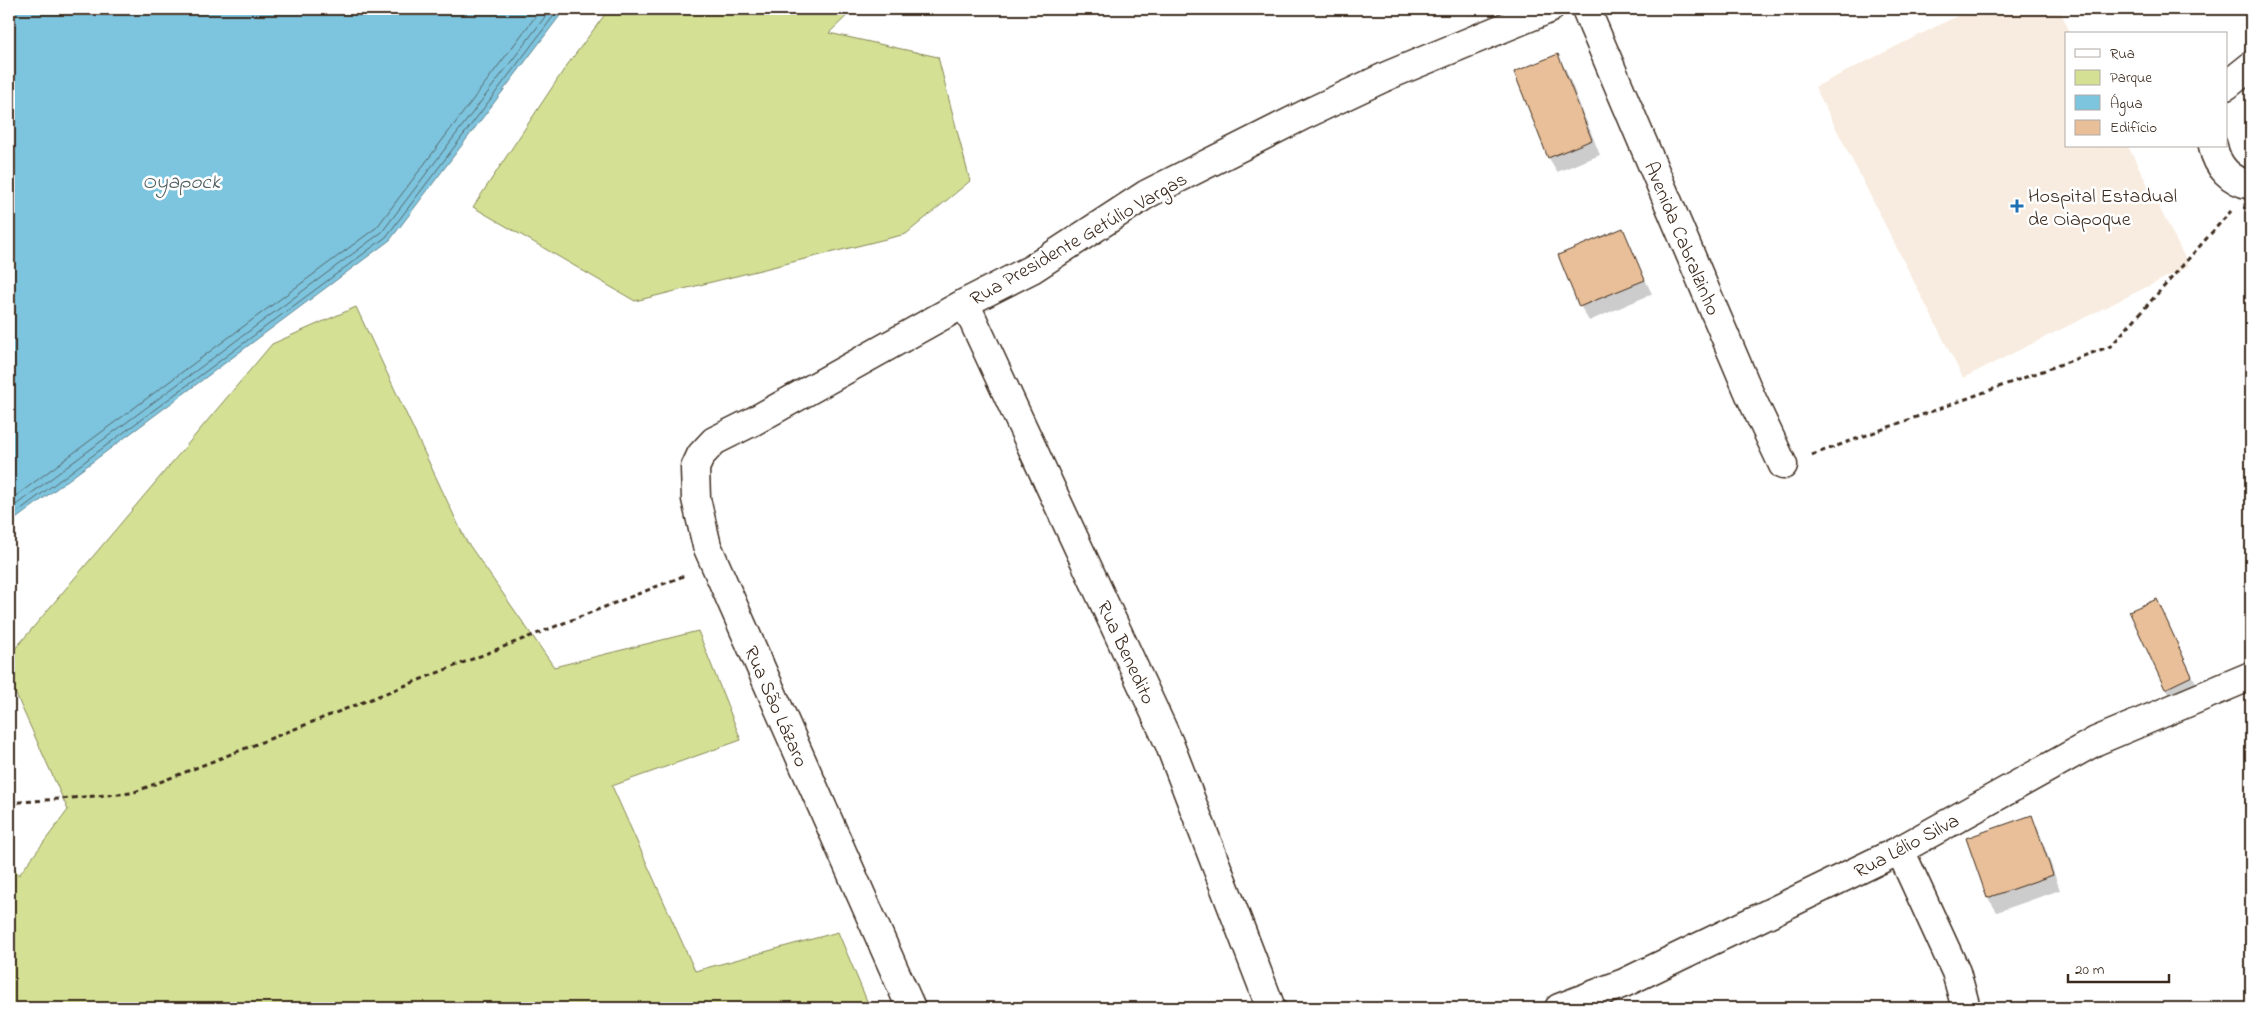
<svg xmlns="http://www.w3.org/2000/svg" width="2260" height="1017" font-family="'Indie Flower',sans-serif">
	<rect width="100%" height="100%" fill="#fff"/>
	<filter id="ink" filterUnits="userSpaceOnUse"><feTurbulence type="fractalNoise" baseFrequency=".02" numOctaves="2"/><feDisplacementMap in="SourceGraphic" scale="10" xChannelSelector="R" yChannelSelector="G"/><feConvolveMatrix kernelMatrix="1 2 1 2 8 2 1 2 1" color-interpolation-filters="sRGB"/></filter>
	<g filter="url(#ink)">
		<!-- built -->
		<path fill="#f8ece0" d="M1971,9H2059L2071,34H2066V146H2128L2189,266L1963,378L1815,87Z"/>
		<!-- green -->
		<g fill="#d4e194" stroke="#888659">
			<path d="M609,9H854L829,33L938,57L970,181L906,234L635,301L473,207L565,68Z"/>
			<path d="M356,307L465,539L554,667L698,631L741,740L612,786L695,971L838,932L870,1008H9V863L19,875L68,810L9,679V656L272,344Z"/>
		</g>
		<!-- water -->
		<path fill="#7dc4de" stroke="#638691" d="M9,9H565L390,240L9,524Z"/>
		<!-- shadow -->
		<g fill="#0003">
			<path d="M1557,56L1566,70L1600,155L1557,172L1549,158L1515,73Z"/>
			<path d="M1622,230L1652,294L1589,321L1581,307L1559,256Z"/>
			<path d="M2156,601L2200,691L2174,702L2166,688Z"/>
			<path d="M2031,817L2039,831L2060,890L1997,912L1988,898L1968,839Z"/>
		</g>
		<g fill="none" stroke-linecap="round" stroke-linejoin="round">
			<!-- shore -->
			<g stroke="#55686b" stroke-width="1">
				<path d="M9,501L377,227L541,9"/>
				<path d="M9,510L382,232L551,9"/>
				<path d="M9,518L386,237L559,9"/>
			</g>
		</g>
		<!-- building -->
		<g fill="#e8bf98" stroke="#3b2a1e">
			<path d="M2244,9H2251V33H2249Z"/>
			<path d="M1558,54L1592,140L1548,158L1514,72Z"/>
			<path d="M1623,228L1645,280L1579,307L1558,255Z"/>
			<path d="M2157,599L2192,676L2165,689L2129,611Z"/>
			<path d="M2032,815L2053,875L1987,898L1966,838Z"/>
		</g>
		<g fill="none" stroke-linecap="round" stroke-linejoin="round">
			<defs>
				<g id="minor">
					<path d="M1586,9L1750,395L1783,465"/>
					<path d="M2226,86L2251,66"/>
					<path d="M2213,146C2217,167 2231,181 2251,185"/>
					<path d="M965,303L1169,743L1271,1008"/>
					<path d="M1900,850L1956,972L1966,1008"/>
					<path d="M911,1008L707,546L696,499L695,468L701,455L714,441L752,422L965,303L1032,269L1147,194L1304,115L1389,75L1549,9"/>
					<path d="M1559,1008L1624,983L1900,850L2096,741L2251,676"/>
				</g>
			</defs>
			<!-- minor casing -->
			<use href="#minor" stroke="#3b2a1e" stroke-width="31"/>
			<!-- path -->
			<g stroke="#3b2a1e" stroke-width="3" stroke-dasharray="5 4" stroke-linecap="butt">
				<path d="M1812,455L2111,346L2231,211"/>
				<path d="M9,803L132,793L686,575"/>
			</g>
			<!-- minor -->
			<use href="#minor" stroke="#fff" stroke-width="28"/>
		</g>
	</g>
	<!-- markers -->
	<path fill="#1f6fb2" stroke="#fff" stroke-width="2" d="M2014.5 198.5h5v5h5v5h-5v5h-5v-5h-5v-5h5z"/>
	<g text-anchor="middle" stroke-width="5" stroke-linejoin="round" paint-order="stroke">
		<!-- poi labels -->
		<g font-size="20" fill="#3b2a1e" stroke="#fff" text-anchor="start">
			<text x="2028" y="202">Hospital Estadual<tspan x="2028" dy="23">de Oiapoque</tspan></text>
		</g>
		<!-- street labels -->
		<g font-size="20" fill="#3b2a1e" stroke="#fff">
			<text transform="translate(1078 238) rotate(-30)" y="7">Rua Presidente Getúlio Vargas</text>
			<text transform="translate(1683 238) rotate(67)" y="7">Avenida Cabralzinho</text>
			<text transform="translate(1127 652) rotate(65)" y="7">Rua Benedito</text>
			<text transform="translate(777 706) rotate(66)" y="7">Rua São Lázaro</text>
			<text transform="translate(1906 845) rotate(-28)" y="7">Rua Lélio Silva</text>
		</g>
		<!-- water labels -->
		<g font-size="21" font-style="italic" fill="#526061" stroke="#fff">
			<text x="181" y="188">Oyapock</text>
		</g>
	</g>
	<!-- margin -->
	<rect width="2260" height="1017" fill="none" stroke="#fff" stroke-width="30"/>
	<rect x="15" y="15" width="2230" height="987" fill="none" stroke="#3b2a1e" stroke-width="2" filter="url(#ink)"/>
	<!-- legend -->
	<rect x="2065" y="32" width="162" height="115" fill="#ffffff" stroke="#b1aaa5"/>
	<rect x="2075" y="49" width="25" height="8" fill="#ffffff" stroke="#b1aaa5"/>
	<text x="2110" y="58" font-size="15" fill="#3b2a1e">Rua</text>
	<rect x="2075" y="70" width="25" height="15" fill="#d4e194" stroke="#b1aaa5"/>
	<text x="2110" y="82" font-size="15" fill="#3b2a1e">Parque</text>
	<rect x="2075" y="95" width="25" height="15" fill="#7dc4de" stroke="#b1aaa5"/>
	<text x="2110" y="108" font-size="15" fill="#3b2a1e">Água</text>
	<rect x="2075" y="120" width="25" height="15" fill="#e8bf98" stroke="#b1aaa5"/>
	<text x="2110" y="132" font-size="15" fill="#3b2a1e">Edifício</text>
	<!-- scale -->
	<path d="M2068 974v8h101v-8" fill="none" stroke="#3b2a1e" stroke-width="2.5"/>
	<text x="2075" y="974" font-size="15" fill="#3b2a1e" stroke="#ffffff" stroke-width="4" paint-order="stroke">20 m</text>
</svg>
